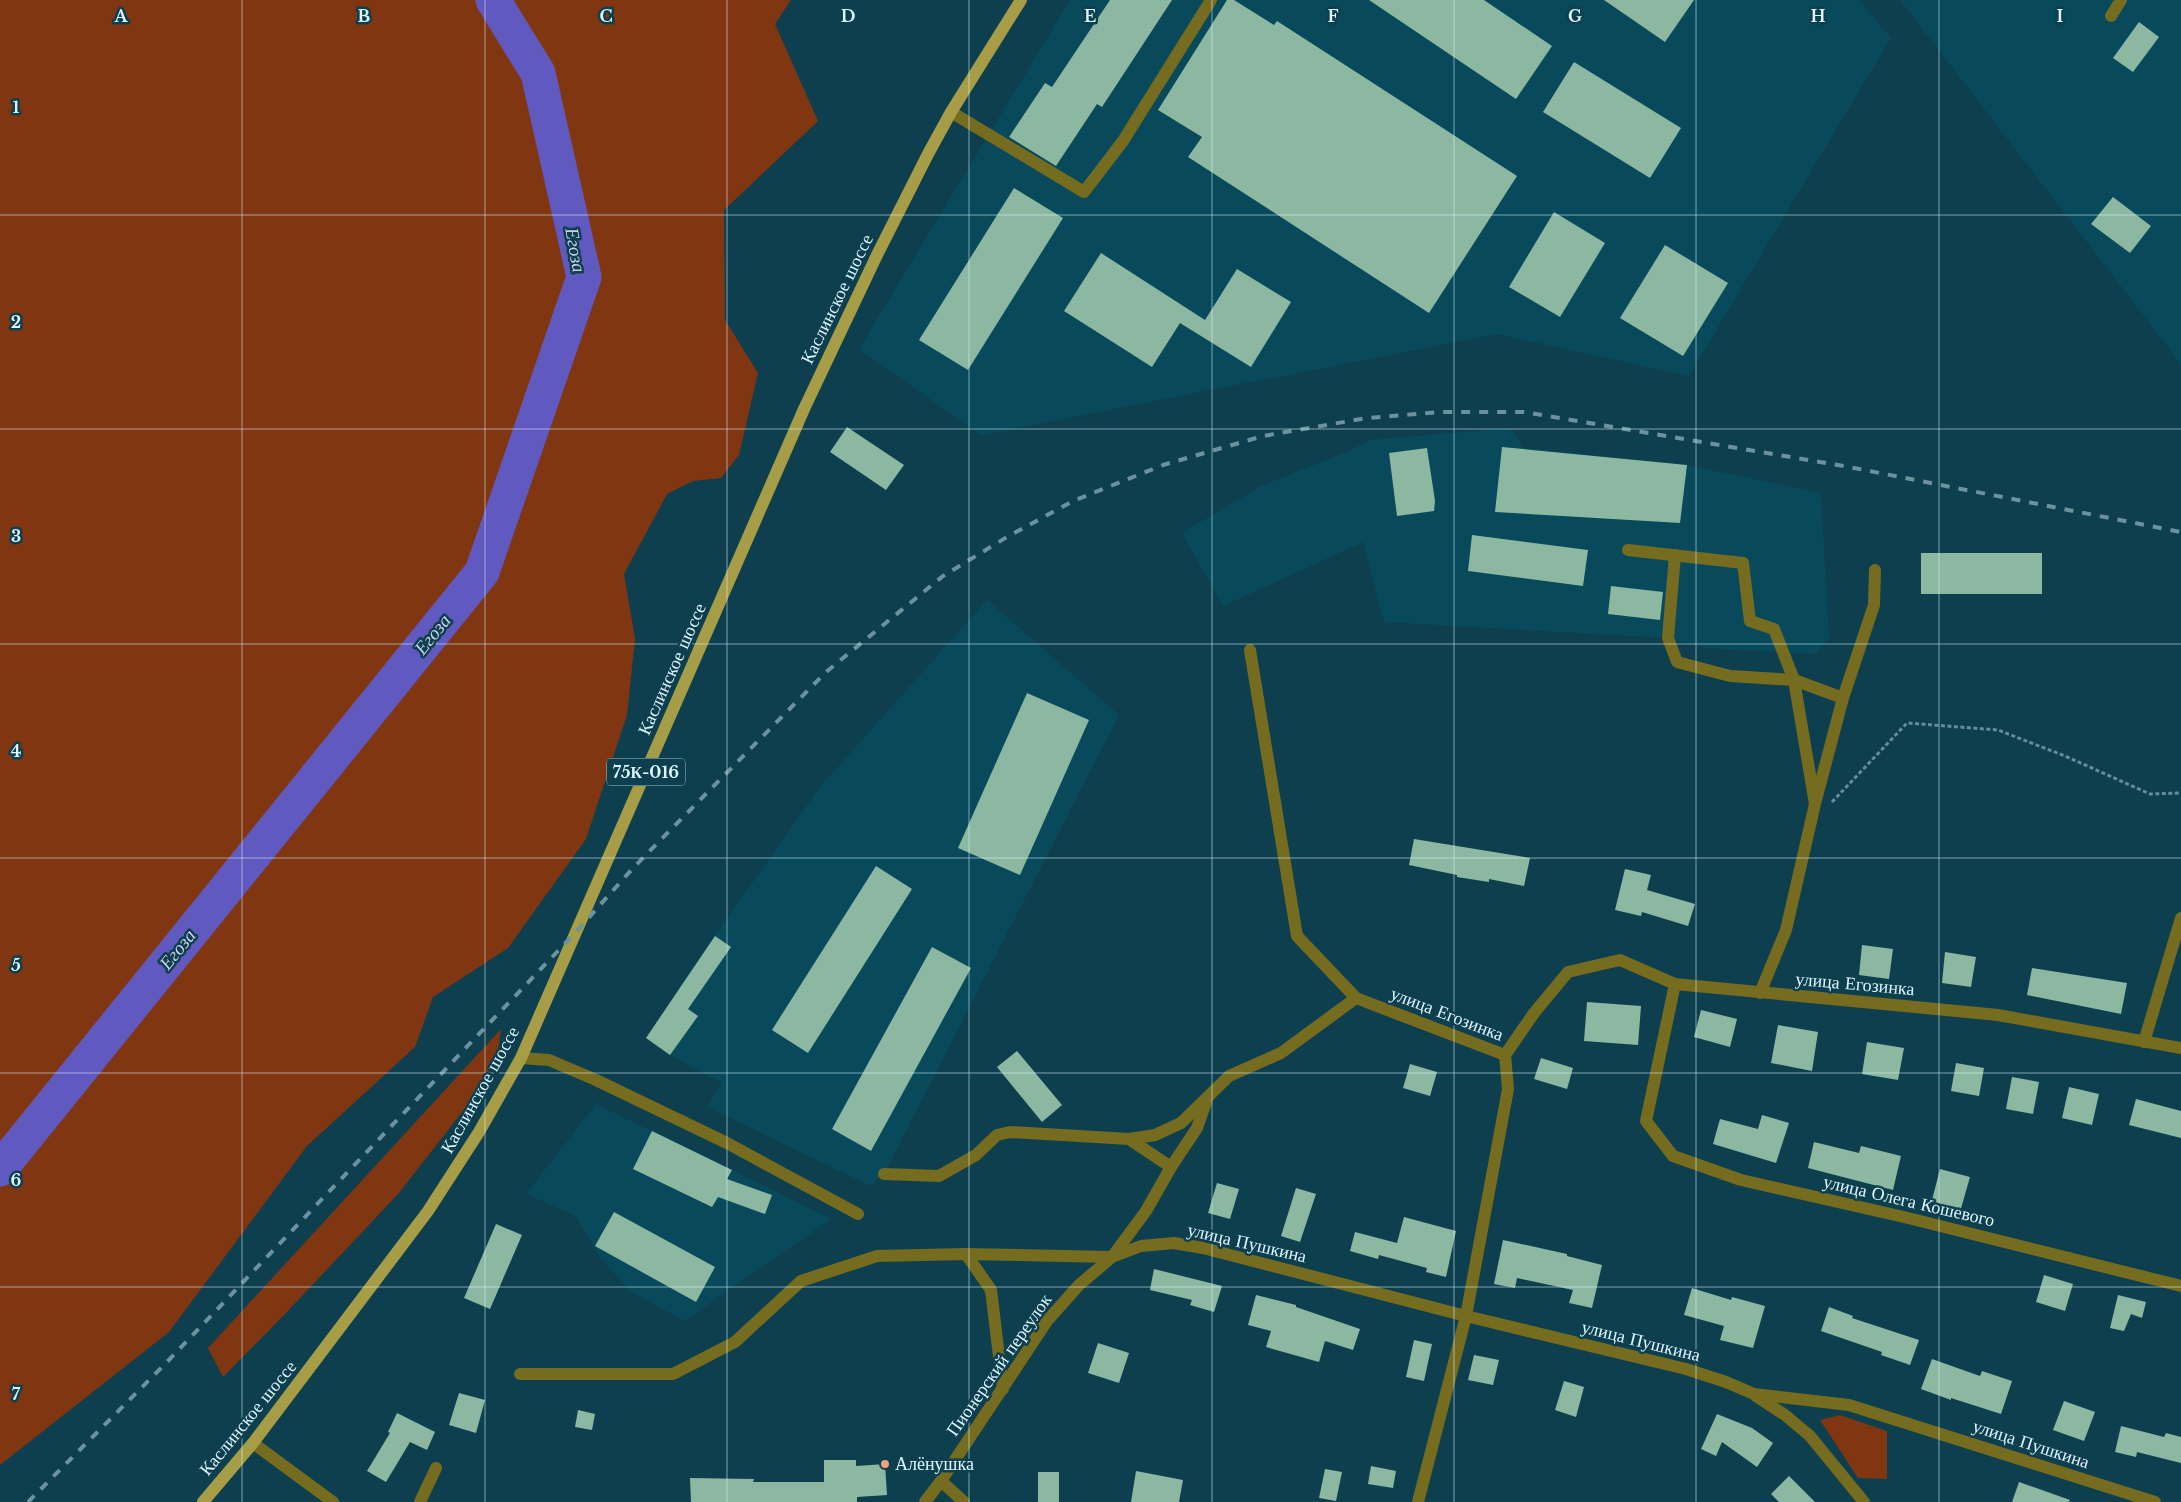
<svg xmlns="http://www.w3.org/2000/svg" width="2181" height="1502" font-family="'Libre Baskerville',serif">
	<rect width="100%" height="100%" fill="#0e3f4e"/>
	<!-- built -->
	<g fill="#084a5b">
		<path d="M1070,0H1859L1891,38L1689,376L1497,334L981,435L859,349Z"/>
		<path d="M1900,0H2181V364Z"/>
		<path d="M1512,428L1523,448L1687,465L1821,493L1829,638L1816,654L1706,648L1668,638L1384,622L1363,542L1223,606L1182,533L1261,486L1347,452L1370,440Z"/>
		<path d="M987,600L1119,715L884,1174L871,1186L707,1107L722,1083L670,1055L646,1038L673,998L680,985L820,787Z"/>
		<path d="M596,1104L831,1219L684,1321L630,1291L599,1256L576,1216L526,1194Z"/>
	</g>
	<!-- green -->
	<g fill="#813612">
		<path d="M0,0H791L775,24L818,121L724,210L725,320L758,373L739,455L721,478L693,481L667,494L624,574L635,639L627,715L586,839L508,948L433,997L415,1047L307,1146L169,1332L0,1465Z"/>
		<path d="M501,1029L497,1058L470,1102L398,1194L285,1314L223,1377L208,1348Z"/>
		<path d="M1840,1415L1887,1431V1479L1858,1478L1820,1420Z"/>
	</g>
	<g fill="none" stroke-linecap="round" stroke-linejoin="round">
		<!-- river -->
		<path stroke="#6059bf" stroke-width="35" d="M0,1169L482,572L584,277L538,73L493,0"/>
	</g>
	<!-- building -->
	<g fill="#8cb8a2">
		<path d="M1110,0H1172L1102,107L1097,104L1056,166L1009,137L1045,83L1052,87Z"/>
		<path d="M1227,0H1234L1274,25L1277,21L1517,176L1429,313L1188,157L1202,137L1158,110Z"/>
		<path d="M1369,0H1484L1552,46L1516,99Z"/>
		<path d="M1604,0H1694L1665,42Z"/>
		<path d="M2139,22L2159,37L2133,72L2113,58Z"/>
		<path d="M1574,62L1681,128L1650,178L1543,112Z"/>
		<path d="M1014,188L1063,218L968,370L919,340Z"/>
		<path d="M2113,197L2151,226L2130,253L2091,224Z"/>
		<path d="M1554,212L1605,243L1560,317L1509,287Z"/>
		<path d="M1665,245L1728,283L1683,356L1620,318Z"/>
		<path d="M1101,253L1205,320L1237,269L1291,302L1251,367L1180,323L1152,367L1064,311Z"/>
		<path d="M847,427L904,465L886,490L830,452Z"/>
		<path d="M1502,447L1687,465L1680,523L1495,512Z"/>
		<path d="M1427,448L1435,501L1434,511L1397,516L1389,453Z"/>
		<path d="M1472,535L1588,550L1583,586L1468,571Z"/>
		<rect x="1921" y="553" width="121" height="41"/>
		<path d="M1611,586L1663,592L1660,620L1608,614Z"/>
		<path d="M1027,693L1089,720L1020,875L958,848Z"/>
		<path d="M1414,839L1530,858L1524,886L1489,879V882L1457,877V875L1409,865Z"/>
		<path d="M876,866L912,889L808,1053L772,1030Z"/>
		<path d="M1625,869L1651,875L1647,890L1695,904L1688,926L1642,912L1641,916L1615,910Z"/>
		<path d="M715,936L731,947L688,1009L698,1016L670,1055L646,1038Z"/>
		<path d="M1862,945L1893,949L1889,979L1859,975Z"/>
		<path d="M932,947L971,968L871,1151L832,1129Z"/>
		<path d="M1945,952L1976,957L1971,987L1942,983Z"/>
		<path d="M2032,968L2127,983L2121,1014L2027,995Z"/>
		<path d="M1587,1002L1641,1006L1638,1045L1584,1041Z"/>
		<path d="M1701,1010L1737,1019L1730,1047L1694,1037Z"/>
		<path d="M1778,1025L1818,1032L1812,1071L1771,1063Z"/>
		<path d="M1867,1042L1904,1048L1898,1080L1862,1074Z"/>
		<path d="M1017,1051L1062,1105L1042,1122L997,1067Z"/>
		<path d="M1541,1058L1573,1068L1567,1089L1534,1079Z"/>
		<path d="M1956,1063L1984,1068L1979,1096L1951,1091Z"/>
		<path d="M1410,1064L1437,1072L1430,1096L1403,1088Z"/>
		<path d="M2012,1077L2039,1082L2033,1114L2006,1109Z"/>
		<path d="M2069,1087L2099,1094L2092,1125L2062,1118Z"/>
		<path d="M2136,1099L2181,1111V1138L2129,1125Z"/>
		<path d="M1762,1115L1789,1123L1776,1163L1713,1144L1720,1119L1758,1129Z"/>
		<path d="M652,1131L732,1170L727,1179L772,1195L765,1214L718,1197L712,1207L633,1169Z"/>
		<path d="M1814,1142L1859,1153L1861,1146L1901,1156L1893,1190L1808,1168Z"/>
		<path d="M1940,1169L1970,1177L1960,1212L1931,1204Z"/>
		<path d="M1217,1183L1239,1189L1230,1219L1208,1213Z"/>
		<path d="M1296,1188L1316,1194L1300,1242L1281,1236Z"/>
		<path d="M614,1212L715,1267L696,1302L595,1246Z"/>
		<path d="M1404,1217L1456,1231L1446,1277L1426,1272L1427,1268L1379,1255L1378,1259L1350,1251L1355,1232L1397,1243Z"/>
		<path d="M496,1224L522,1235L490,1309L464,1298Z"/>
		<path d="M1503,1240L1567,1254V1256L1602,1265L1592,1308L1569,1303L1573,1290L1517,1278L1515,1288L1494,1284Z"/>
		<path d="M1154,1269L1222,1286L1214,1312L1190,1305L1192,1300L1150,1290Z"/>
		<path d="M2044,1275L2073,1284L2065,1311L2036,1302Z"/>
		<path d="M1692,1288L1731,1300L1732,1297L1765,1306L1753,1348L1720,1340L1724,1326L1684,1315Z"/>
		<path d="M1256,1295L1296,1305V1307L1360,1329L1353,1350L1325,1341L1319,1362L1266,1347L1271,1331L1248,1325Z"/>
		<path d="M2118,1295L2146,1302L2142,1318L2131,1314L2124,1331L2110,1328Z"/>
		<path d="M1829,1307L1853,1316L1852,1318L1919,1340L1910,1365L1881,1355L1882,1352L1821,1331Z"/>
		<path d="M1414,1340L1432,1344L1424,1381L1406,1377Z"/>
		<path d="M1098,1343L1129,1353L1119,1383L1088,1373Z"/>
		<path d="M1474,1355L1499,1360L1493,1385L1468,1380Z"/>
		<path d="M1932,1359L1980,1376L1982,1371L2012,1381L2001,1414L1951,1398V1400L1921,1389Z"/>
		<path d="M1564,1381L1584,1387L1576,1417L1555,1410Z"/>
		<path d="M459,1393L485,1400L476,1433L449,1425Z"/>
		<path d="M2064,1401L2095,1412L2084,1441L2053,1430Z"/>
		<path d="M578,1410L595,1414L592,1430L575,1427Z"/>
		<path d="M397,1413L435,1432L427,1450L410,1442L386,1482L367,1471L390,1433L388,1432Z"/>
		<path d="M1717,1414L1752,1428L1773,1443L1757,1467L1722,1442L1716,1456L1701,1449Z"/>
		<path d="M2121,1426L2164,1437L2166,1433L2181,1437V1463L2137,1452L2136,1457L2115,1452Z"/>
		<path d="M824,1460H856V1466L885,1464L887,1495L857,1497V1502H691L690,1478L754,1479L753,1482H824Z"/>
		<path d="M1371,1466L1396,1471L1393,1488L1368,1484Z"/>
		<path d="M1325,1469L1342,1472L1336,1501L1319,1498Z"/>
		<path d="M1136,1471L1183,1480L1179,1502H1131Z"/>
		<rect x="1038" y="1472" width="21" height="30"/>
		<path d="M1789,1476L1815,1502H1779L1771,1494Z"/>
		<path d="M2019,1482L2070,1500L2069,1502H2012Z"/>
	</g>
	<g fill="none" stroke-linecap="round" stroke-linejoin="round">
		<!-- path -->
		<path stroke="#668c99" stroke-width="3" stroke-dasharray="4 2.5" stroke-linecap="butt" d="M1832,802L1907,723L1998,730L2065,756L2150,794L2181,793"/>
		<!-- minor -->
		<g stroke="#756c1f" stroke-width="12">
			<path d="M2111,16L2121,0"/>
			<path d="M951,112L1084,192L1123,141L1211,0"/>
			<path d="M1628,550L1743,563L1750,621L1774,629L1794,680L1815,804L1786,930L1760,993"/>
			<path d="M1675,555L1668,638L1677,662L1730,676L1794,680L1843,698"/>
			<path d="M1250,650L1297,936L1356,998L1505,1055L1534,1013L1568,972L1620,960L1675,984L1998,1015L2181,1048"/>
			<path d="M1816,800L1843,698L1874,605L1875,570"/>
			<path d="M1675,984L1646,1121L1673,1156L1741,1180L1904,1217L2181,1286"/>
			<path d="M2144,1042L2181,918"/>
			<path d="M521,1058L549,1060L596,1080L727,1143L858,1214"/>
			<path d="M1171,1167L1197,1128L1207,1099"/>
			<path d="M884,1174L939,1176L976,1155L997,1135L1010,1132L1129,1139L1155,1135L1181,1123L1229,1076L1281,1053L1356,998"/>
			<path d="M966,1254L991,1290L1003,1389"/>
			<path d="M520,1374H673L735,1342L801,1281L877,1256L966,1254L1112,1257L1141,1246L1174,1243L1203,1248L1466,1316L1686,1369L1726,1382L1754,1394L1849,1405L2155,1502"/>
			<path d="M1756,1396L1785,1415L1810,1436L1864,1502"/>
			<path d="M253,1443L333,1502"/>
			<path d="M941,1481L964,1502"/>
			<path d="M420,1502L436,1468"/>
			<path d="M925,1502L941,1481L1047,1321L1079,1285L1112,1257L1146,1211L1171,1167L1129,1139"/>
			<path d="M1418,1502L1466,1316L1508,1089L1505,1055"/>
		</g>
		<!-- major -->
		<path stroke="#a79d47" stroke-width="12" d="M203,1502L253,1443L428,1211L479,1132L521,1058L804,409L877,255L928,154L951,112L1021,0"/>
		<!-- rail -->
		<path stroke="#6c929e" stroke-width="4" stroke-dasharray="9 9" stroke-linecap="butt" d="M28,1502L168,1361L576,932L633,868L826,672L943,576L1007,537L1073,501L1163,465L1263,436L1367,418L1440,412H1524L1849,467L2181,532"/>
	</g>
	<!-- grid -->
	<path fill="none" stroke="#ddf5fe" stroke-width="1" stroke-opacity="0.55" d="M242,0V1502M485,0V1502M727,0V1502M969,0V1502M1212,0V1502M1454,0V1502M1696,0V1502M1939,0V1502M0,215H2181M0,429H2181M0,644H2181M0,858H2181M0,1073H2181M0,1287H2181"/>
	<!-- markers -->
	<circle fill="#f2a07f" stroke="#0e3f4e" stroke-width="2" cx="885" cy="1464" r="5"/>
	<g text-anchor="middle" stroke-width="5" stroke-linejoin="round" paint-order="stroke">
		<!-- shield labels -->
		<rect fill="#0e3f4e" stroke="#9fbec9" stroke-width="1" x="607" y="758.5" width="78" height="27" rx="4"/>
		<g font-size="16" font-weight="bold" fill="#ddf5fe">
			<text x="646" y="778">75К-016</text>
		</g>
		<!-- street labels -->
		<g font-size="18" fill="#ddf5fe" stroke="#0e3f4e">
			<text transform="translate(837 299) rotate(-64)" y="6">Каслинское шоссе</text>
			<text transform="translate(672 669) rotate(-66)" y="6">Каслинское шоссе</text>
			<text transform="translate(1855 984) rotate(5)" y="6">улица Егозинка</text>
			<text transform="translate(1447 1014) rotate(21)" y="6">улица Егозинка</text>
			<text transform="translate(480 1090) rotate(-61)" y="6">Каслинское шоссе</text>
			<text transform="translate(1909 1201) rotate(13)" y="6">улица Олега Кошевого</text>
			<text transform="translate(1247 1243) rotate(13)" y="6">улица Пушкина</text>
			<text transform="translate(1641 1341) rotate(14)" y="6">улица Пушкина</text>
			<text transform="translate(999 1365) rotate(-55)" y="6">Пионерский переулок</text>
			<text transform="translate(248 1418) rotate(-51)" y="6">Каслинское шоссе</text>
			<text transform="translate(2031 1444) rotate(18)" y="6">улица Пушкина</text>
		</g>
		<!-- poi labels -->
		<g font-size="18" fill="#ddf5fe" stroke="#0e3f4e" text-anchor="start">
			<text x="895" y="1470">Алёнушка</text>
		</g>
		<!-- water labels -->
		<g font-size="19" font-style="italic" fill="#cccee9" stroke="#0e3f4e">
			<text transform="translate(576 250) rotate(80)" y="7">Егоза</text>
			<text transform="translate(432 634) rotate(-51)" y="7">Егоза</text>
			<text transform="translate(177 949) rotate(-51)" y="7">Егоза</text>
		</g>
	</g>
	<g font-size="16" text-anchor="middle" font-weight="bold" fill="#ddf5fe" stroke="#0e3f4e" stroke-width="5" stroke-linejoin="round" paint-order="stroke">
		<text x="121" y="22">A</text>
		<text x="364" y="22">B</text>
		<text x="606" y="22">C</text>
		<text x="848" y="22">D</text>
		<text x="1090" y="22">E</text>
		<text x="1333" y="22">F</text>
		<text x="1575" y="22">G</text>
		<text x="1818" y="22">H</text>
		<text x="2060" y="22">I</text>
		<text x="16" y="113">1</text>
		<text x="16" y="328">2</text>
		<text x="16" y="542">3</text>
		<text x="16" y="757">4</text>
		<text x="16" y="971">5</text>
		<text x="16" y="1186">6</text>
		<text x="16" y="1400">7</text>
	</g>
</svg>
